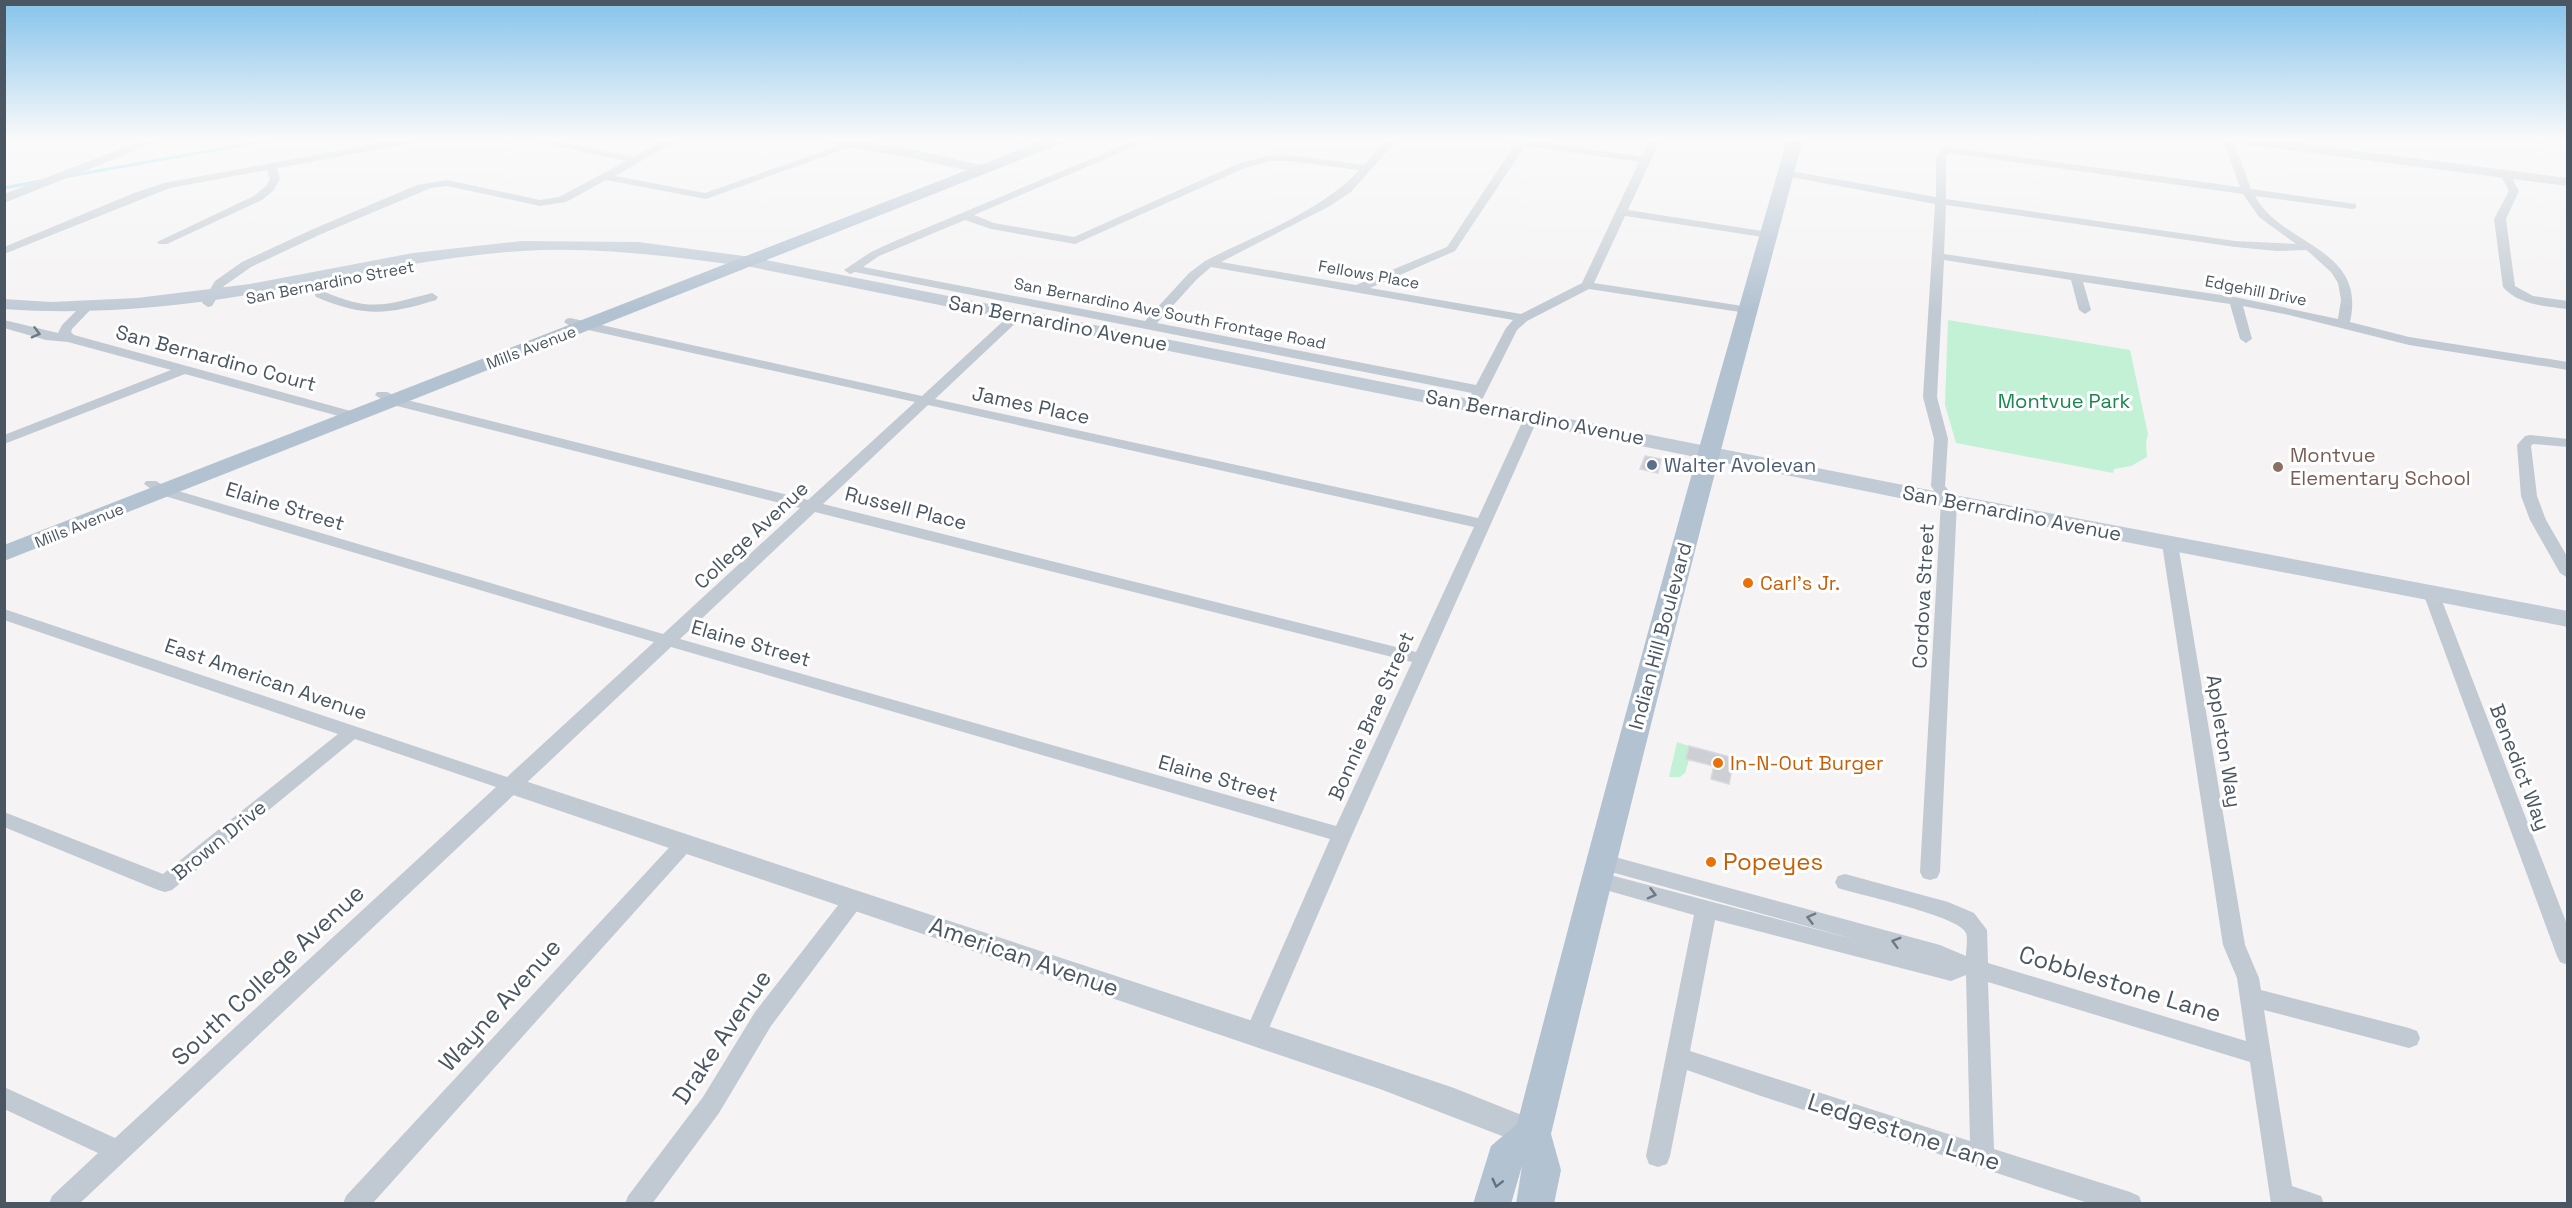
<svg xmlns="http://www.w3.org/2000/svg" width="2572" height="1208" font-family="'Space Grotesk',sans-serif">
	<rect width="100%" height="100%" fill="#f5f3f3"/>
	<!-- green -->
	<g fill="#c3f1d5">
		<path d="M1948,320L2130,350L2148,434L2146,443L2147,457L2131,466L2114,469L2113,473L1956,443L1945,405Z"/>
		<path d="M1677,742L1689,746L1686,759L1689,760L1685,773L1680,777H1669Z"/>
	</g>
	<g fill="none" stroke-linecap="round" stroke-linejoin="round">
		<!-- stream -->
		<g stroke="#90daee" stroke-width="3">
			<path d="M69,176L271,140"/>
			<path d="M4,188L40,181"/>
		</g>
	</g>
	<!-- building -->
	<g fill="#cdcfd5" stroke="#d7d9de" stroke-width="1.5">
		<path d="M1645,456L1661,459L1658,473L1640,469Z"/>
		<path d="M1689,746L1734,758L1729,784L1711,779L1714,766L1686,759Z"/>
	</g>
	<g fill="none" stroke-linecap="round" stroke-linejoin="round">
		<!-- minor -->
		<g fill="#c1cad2" fill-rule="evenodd">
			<path d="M396,140H418L413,143L277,168L280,179L274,190L262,200L167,244H159L157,242L254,196L266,186L270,179L267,170L170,188L4,254V247L134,193L164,183Z"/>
			<path d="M529,140H550L634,157L664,140H677L615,176L705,193L855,140H870L706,199L606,180L566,202L540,206L447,186L431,188L319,235L251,267L224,286L212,306L208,307L202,303L215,281L242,262L311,230L417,185L447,180L540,200L559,197L626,161Z"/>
			<path d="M1136,140H1150L974,215L994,223L1074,237L1237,164L1267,156L1290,155L1364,165L1386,140H1397L1351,192L1328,207L1221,262L1356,285L1447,247L1515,144L1501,140H1528L1642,157L1650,140H1660L1628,210L1769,232L1775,235L1769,238L1625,216L1594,283L1749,307L1753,308L1755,311L1753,314L1589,289L1527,321L1517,330L1483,398L1476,402L1469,398L1472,393L855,272L850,274L844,270L871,252L895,241ZM1525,146L1639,162L1582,283L1521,314L1370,288L1455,251ZM1271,161H1290L1359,170C1322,211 1254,236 1205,261L1189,273L1145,321L863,267L879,256L965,220L991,229L1075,244L1245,168ZM1211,267L1513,320L1506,328L1476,385L1157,323L1197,279Z"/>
			<path d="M2223,140H2233L2251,189L2356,204V208L2352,209L2255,196C2283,247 2367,247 2350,322L2409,337L2568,362V370L2409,345L2289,315L2243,306L2252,339L2246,343L2240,339L2230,304L2083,282L2091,310L2085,314L2079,310L2071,280L1944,260L1937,397L1948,439L1945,486L1957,501L1940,872L1937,878L1930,880L1923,878L1920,872L1941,501L1931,486L1934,439L1923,397L1935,204L1785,176L1780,173L1785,170L1936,197V156L1946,147L2240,187ZM1949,153L2243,194L2259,217L2296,244L2235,241L1946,199V156ZM1946,205L2235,247L2277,251L2306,250L2310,253L2331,272L2338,283L2341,300L2338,319L2235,297L1944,254Z"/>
			<path d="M2505,171L2509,172L2519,191L2506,219L2515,286L2533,296L2568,301V309C2545,306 2518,305 2503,287L2494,219L2509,191L2500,174Z"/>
			<path d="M313,273L319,277L325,292C372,312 385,305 432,293L438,297L436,300C388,315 363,317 316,297L307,277Z"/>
			<path d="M88,302L94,306L72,329L71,332L74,335L358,413L360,416L353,420L185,374L4,444V435L171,370L68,342L46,340L4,328V320L58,333L62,325L84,303Z"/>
			<path d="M1017,311L1021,312L1023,315L1021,318L935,399L1478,518L1525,416L1532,412L1539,416L1352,835L1263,1042L1255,1045L1247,1042L1244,1035L1330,839L671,647L79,1204H49L52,1196L98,1153L4,1109V1087L115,1138L496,787L355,739L172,890L165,892L158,890L4,827V812L163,874L338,734L4,620V609L507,777L654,642L158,494L144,484L146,481H156L168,488L663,634L800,508L389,404L375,395L377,392H387L399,398L808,500L915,402L570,326L564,322L566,319L570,318L922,396L1013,312ZM928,405L1474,527L1416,652L823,504ZM815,512L1412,662L1336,826L680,639Z"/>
			<path d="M2530,435L2568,439V447L2533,444L2531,446L2537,496L2546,520L2568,558V578L2560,573L2530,520L2521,496L2517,445L2525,436Z"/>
			<path d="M2170,539L2178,544L2245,945L2259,978L2261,990L2409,1028L2417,1031L2420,1038L2417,1045L2409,1048L2264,1010L2292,1186L2321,1196L2324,1204H2271L2250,1062L1988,982L1994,1149L2130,1192L2139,1196L2142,1204H2091L1761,1096L1687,1070L1670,1156L1667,1164L1658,1167L1649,1164L1646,1156L1694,915L1588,885L1585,879L1588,873L1595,871L1857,940L1593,867L1590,861L1593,855L1600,853L1940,945L1966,956C1966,950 1968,939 1966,933C1960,916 1859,895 1838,888L1835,882L1838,876L1845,874L1948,902L1974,913L1987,930L1988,963L2246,1041L2237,978L2223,945L2162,544ZM1715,920L1951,981L1966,975L1970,1141L1690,1051Z"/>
			<path d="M2431,588L2437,589L2439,593L2568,927V965L2560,962L2557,956L2423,593L2425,589Z"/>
			<path d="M685,835L692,838L695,843L692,848L372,1204H343L346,1196L678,838Z"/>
			<path d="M853,893L860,895L863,901L860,907L771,1026L719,1113L652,1204H625L628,1196L703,1097L755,1012L846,895Z"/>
		</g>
		<!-- tertiary -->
		<g fill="#c1cad2" fill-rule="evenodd">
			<path d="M144,140H162L4,203V194Z"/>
			<path d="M824,140C879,140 934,154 988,167L990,170L983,174L916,159L830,144Z"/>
			<path d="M2236,140H2273L2568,178V186L2242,144Z"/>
			<path d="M513,777L1380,1063L1454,1088L1544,1124L1548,1134L1544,1144L1533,1148L1380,1089L504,792L501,786L504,780Z"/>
		</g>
		<!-- secondary -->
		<path fill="#c1cbd6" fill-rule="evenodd" d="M522,241L638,242L751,257L1949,494L2568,611V627L1949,508L751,267C675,257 598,246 521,251C430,257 342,278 253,294C171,308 87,315 4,309V299L51,302L137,298L250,284L413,253Z"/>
		<!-- primary -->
		<g fill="#b3c2d1" fill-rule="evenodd">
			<path d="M1044,140H1066L1063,143L4,561V545Z"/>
			<path d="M1787,140H1803C1714,470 1630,801 1551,1134L1561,1170L1554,1204H1516L1522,1166L1511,1204H1473L1491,1146L1517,1124C1602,795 1692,467 1787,140Z"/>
		</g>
	</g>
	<!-- one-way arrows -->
	<defs><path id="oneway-chevron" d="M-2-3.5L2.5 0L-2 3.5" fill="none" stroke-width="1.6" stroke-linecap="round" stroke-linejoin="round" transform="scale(1.5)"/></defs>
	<g stroke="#6e7983">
		<use href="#oneway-chevron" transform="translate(36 333) rotate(15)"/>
		<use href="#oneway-chevron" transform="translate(1652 894) rotate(15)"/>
		<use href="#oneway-chevron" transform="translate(1811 918) rotate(-165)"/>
		<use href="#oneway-chevron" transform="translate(1896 942) rotate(-164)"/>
	</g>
	<use stroke="#64717d" href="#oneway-chevron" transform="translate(1497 1183) rotate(104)"/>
	<!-- sky -->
	<linearGradient id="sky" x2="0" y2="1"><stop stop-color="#85c3ea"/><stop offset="0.45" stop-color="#fafafa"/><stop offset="1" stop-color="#fafafa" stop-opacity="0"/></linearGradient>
	<rect width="2572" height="309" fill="url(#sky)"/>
	<!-- markers -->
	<circle fill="#5c6f8a" stroke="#fff" stroke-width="2" cx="1652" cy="465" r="6"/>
	<circle fill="#8d6e63" stroke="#fff" stroke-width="2" cx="2278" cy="467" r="6"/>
	<g fill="#e8710a" stroke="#fff" stroke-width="2">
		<circle cx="1748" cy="583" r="6"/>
		<circle cx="1718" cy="763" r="6"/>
		<circle cx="1711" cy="862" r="6"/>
	</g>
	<g text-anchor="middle" stroke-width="6" stroke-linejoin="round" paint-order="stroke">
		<!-- far-street labels -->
		<g font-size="16" fill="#4a5661" stroke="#fff">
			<text transform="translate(1369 274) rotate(10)" y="6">Fellows Place</text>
			<text transform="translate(330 282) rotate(-11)" y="6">San Bernardino Street</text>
			<text transform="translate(2256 290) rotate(11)" y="6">Edgehill Drive</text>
			<text transform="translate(1170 313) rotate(11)" y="6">San Bernardino Ave South Frontage Road</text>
			<text transform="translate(531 347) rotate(-21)" y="6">Mills Avenue</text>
			<text transform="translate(79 525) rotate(-22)" y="6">Mills Avenue</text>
		</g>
		<!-- street labels -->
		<g font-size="20" fill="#4a5661" stroke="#fff">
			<text transform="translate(1058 323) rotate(11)" y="7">San Bernardino Avenue</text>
			<text transform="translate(216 358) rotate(15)" y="7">San Bernardino Court</text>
			<text transform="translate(1031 405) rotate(12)" y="7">James Place</text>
			<text transform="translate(1535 417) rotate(11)" y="7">San Bernardino Avenue</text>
			<text transform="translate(285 506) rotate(17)" y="7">Elaine Street</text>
			<text transform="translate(906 508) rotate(14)" y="7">Russell Place</text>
			<text transform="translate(2012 513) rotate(11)" y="7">San Bernardino Avenue</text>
			<text transform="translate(751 535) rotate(-43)" y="7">College Avenue</text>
			<text transform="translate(1923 596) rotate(-87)" y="7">Cordova Street</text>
			<text transform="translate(1660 636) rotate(-75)" y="7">Indian Hill Boulevard</text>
			<text transform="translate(751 643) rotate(16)" y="7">Elaine Street</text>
			<text transform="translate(266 679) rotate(19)" y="7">East American Avenue</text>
			<text transform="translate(1371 716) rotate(-66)" y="7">Bonnie Brae Street</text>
			<text transform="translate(2224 741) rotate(81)" y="7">Appleton Way</text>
			<text transform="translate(2520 767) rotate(69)" y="7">Benedict Way</text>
			<text transform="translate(1218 778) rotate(16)" y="7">Elaine Street</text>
			<text transform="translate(219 840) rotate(-39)" y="7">Brown Drive</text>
		</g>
		<!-- park labels -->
		<g font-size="20" fill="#17864f" stroke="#fff">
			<text x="2064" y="408">Montvue Park</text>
		</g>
		<!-- education labels -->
		<g font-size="20" fill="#785e54" stroke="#fff" text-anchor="start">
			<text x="2290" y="462">Montvue<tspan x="2290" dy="23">Elementary School</tspan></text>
		</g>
		<!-- service labels -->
		<g font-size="20" fill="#4e5e75" stroke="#fff" text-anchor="start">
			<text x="1664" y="472">Walter Avolevan</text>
		</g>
		<!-- food labels -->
		<g font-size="20" fill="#c56008" stroke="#fff" text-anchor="start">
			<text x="1760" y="590">Carl's Jr.</text>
			<text x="1730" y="770">In-N-Out Burger</text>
		</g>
		<!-- near-food labels -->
		<g font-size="24" fill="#c56008" stroke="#fff" text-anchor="start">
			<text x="1723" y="870">Popeyes</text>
		</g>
		<!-- near-street labels -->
		<g font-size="24" fill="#4a5661" stroke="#fff">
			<text transform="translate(1024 957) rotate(19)" y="8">American Avenue</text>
			<text transform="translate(268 975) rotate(-43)" y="8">South College Avenue</text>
			<text transform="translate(2120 984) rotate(17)" y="8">Cobblestone Lane</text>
			<text transform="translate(500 1005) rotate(-48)" y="8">Wayne Avenue</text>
			<text transform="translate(722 1037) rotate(-56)" y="8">Drake Avenue</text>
			<text transform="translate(1904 1132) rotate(18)" y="8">Ledgestone Lane</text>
		</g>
	</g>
	<!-- border -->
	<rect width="2572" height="1208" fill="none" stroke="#4a5661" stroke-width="12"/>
</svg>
